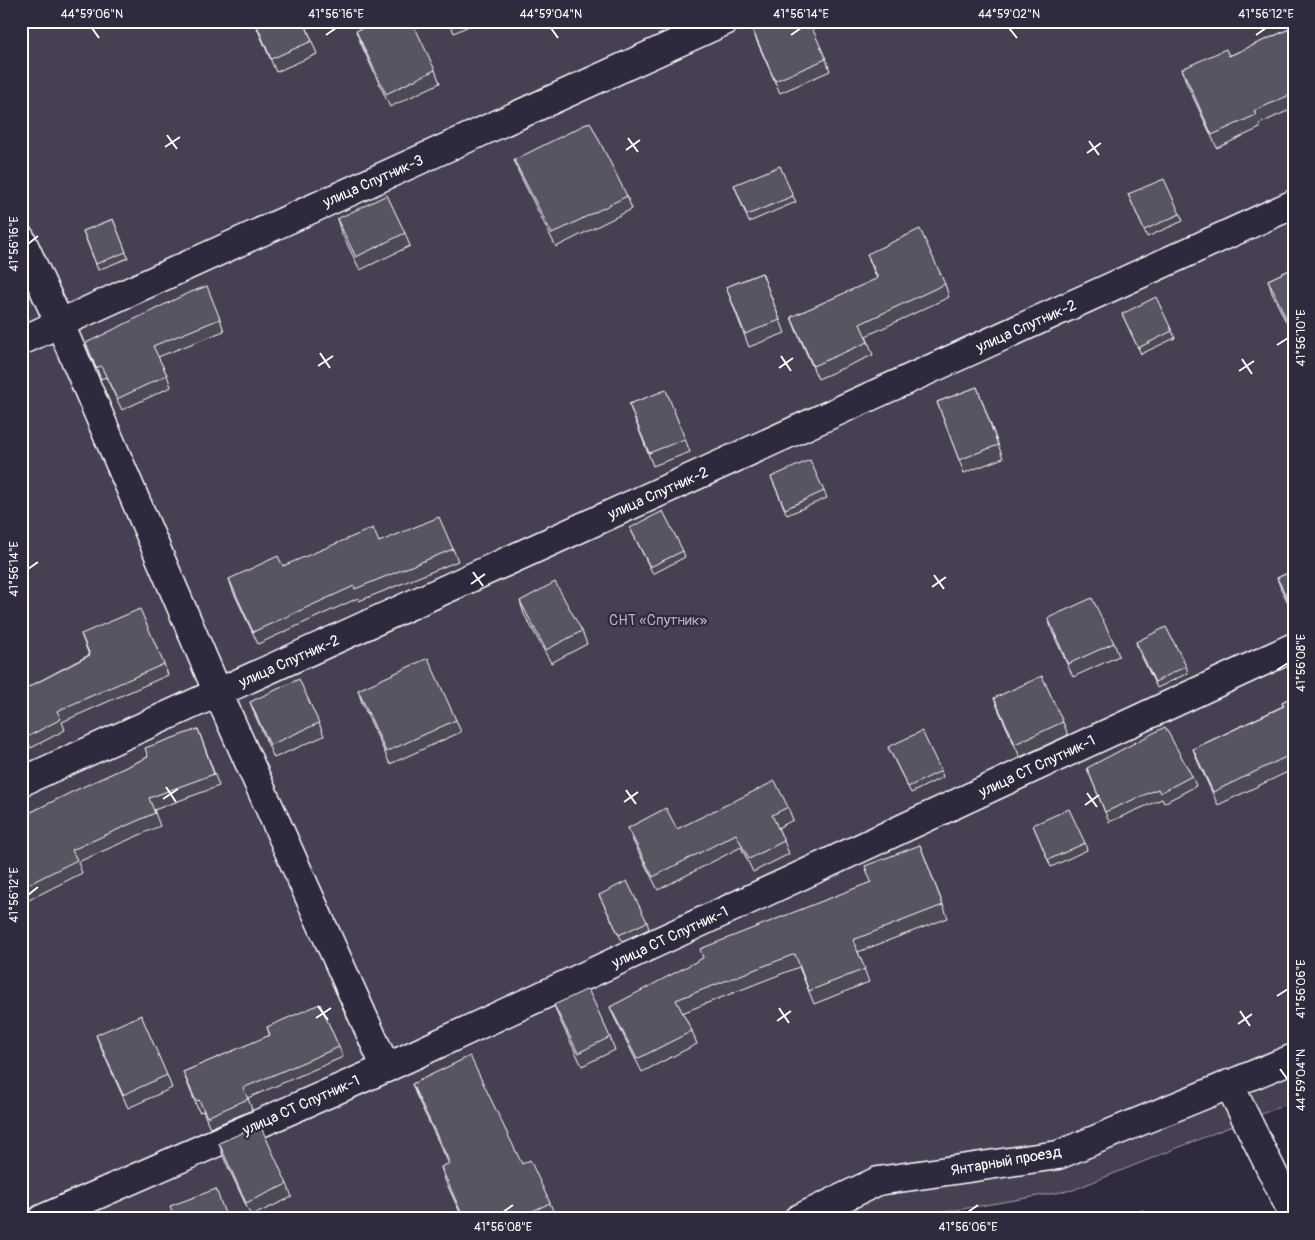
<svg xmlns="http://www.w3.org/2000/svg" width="1315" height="1240" font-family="Pangolin,sans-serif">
	<rect width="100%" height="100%" fill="#2f2a3d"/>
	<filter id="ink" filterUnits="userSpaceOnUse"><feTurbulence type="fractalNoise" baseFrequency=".02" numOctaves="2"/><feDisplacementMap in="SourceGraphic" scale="10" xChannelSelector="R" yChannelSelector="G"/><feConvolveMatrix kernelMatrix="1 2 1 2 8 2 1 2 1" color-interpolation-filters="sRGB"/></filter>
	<g filter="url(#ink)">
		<!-- green -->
		<path fill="#464152" stroke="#a2a0a8" d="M21,21H1294V1101L1073,1190L904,1219H21Z"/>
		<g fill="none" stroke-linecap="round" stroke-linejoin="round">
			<defs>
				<g id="minor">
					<path d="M21,239L60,324L218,693L386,1068"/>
					<path d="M21,341L725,21"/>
					<path d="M21,782L1294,204"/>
					<path d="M1229,1084L1294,1216"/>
					<path d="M42,1219L386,1068L1294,647"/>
					<path d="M798,1219L878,1181L1058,1155L1294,1058"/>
				</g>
			</defs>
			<!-- minor casing -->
			<use href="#minor" stroke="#fff" stroke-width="31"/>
			<!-- minor -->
			<use href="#minor" stroke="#2f2a3d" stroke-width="28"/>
		</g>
		<!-- wall -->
		<g fill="#4d4956" stroke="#fff">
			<path d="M254,21H304L317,54L276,72Z"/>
			<path d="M449,21H479L454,33Z"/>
			<path d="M750,24L826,59L830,71L780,93L755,37Z"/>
			<path d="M1294,27V108L1259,124L1260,128L1217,148L1186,82L1182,69L1229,56Z"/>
			<path d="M356,31L435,70L440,83L390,107L361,44Z"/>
			<path d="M514,160L627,196L632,209L556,247L519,173Z"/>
			<path d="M734,185L793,196L796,202L749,222Z"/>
			<path d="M1128,194L1180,214L1183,221L1147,237Z"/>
			<path d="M113,219L128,258L98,270L83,231Z"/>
			<path d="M337,219L405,233L410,246L360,270L341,232Z"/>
			<path d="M867,254L945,284L949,297L866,336L873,355L818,379L796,330L791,317L877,279Z"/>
			<path d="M1294,268V338L1272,293L1268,280Z"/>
			<path d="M762,273L785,333L749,347L726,287Z"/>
			<path d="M1122,314L1172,331L1175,338L1141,354Z"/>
			<path d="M220,319L224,331L158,357L167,375L171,387L122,410L106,377L101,379L86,343Z"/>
			<path d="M977,387L1003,458L964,473L937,402Z"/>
			<path d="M629,404L685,439L690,452L653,466Z"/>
			<path d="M771,477L824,491L827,498L787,515Z"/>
			<path d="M630,528L683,551L685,557L653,574Z"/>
			<path d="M379,542L453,549L458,561L359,601L358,598L258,644L233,591L229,579Z"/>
			<path d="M1294,570V614L1281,589L1277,578Z"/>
			<path d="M520,601L582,631L587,644L551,663L524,614Z"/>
			<path d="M1048,618L1114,643L1119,656L1073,677L1052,631Z"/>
			<path d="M81,634L164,664L168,675L62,722L65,730L31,748L21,729V691L89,655Z"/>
			<path d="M1136,642L1186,666L1188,673L1157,688L1138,649Z"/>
			<path d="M358,690L456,720L461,732L390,764L362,703Z"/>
			<path d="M1294,696V769L1218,805L1198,762L1193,749L1283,706L1282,702Z"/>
			<path d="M994,698L1063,722L1068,735L1020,757L999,711Z"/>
			<path d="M250,702L319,723L324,736L274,758L255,715Z"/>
			<path d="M198,729L219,786L154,810L160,826L78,862L82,873L21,904V817L148,757Z"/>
			<path d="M888,747L941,771L943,777L911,793Z"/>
			<path d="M1087,768L1192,776L1196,786L1164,803L1162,799L1109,822Z"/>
			<path d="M788,807L793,820L778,828L784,841L789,854L753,872L741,847L658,890L633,841L628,828L677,829Z"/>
			<path d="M1033,825L1085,843L1087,850L1051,867Z"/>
			<path d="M920,845L948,918L858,952L869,982L814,1004L799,967L682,1013L692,1031L697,1044L642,1072L615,1019L610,1007L871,882Z"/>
			<path d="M599,895L647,922L649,929L622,941Z"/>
			<path d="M554,1005L610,1037L615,1050L582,1066L559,1018Z"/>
			<path d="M267,1027L339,1047L343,1057L248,1098L252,1110L210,1128L203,1111L199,1112L183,1072L270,1036Z"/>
			<path d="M96,1035L167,1075L172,1088L128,1108L101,1048Z"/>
			<path d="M412,1084L522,1164L550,1203L555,1216L549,1219H463L445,1180L441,1167L449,1164L417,1097Z"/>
			<path d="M219,1143L287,1184L292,1197L251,1216L223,1156Z"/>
		</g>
		<!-- building -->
		<g fill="#595564" stroke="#fff">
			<path d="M255,21H304L312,41L271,59Z"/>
			<path d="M377,21H412L435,70L386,94L356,31Z"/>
			<path d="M757,21H809L826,59L775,81L750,24Z"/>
			<path d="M1294,27V93L1254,111L1256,115L1212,135L1182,69L1226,49L1229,56Z"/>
			<path d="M590,122L627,196L552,234L514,160Z"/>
			<path d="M780,166L793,196L747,215L734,185Z"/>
			<path d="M1164,179L1180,214L1144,230L1128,194Z"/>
			<path d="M387,195L405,233L356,257L337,219Z"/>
			<path d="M113,219L126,252L96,264L83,231Z"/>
			<path d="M920,229L945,284L860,324L868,342L813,366L791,317L878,278L867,254Z"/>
			<path d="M1294,268V335L1268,280Z"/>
			<path d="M762,273L780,320L745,334L726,287Z"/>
			<path d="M207,286L220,319L153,346L167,375L117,399L101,366L96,368L86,343L186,294Z"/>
			<path d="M1156,297L1172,331L1138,348L1122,314Z"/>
			<path d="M977,387L998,445L959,460L937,402Z"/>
			<path d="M666,390L685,439L649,453L629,404Z"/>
			<path d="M810,460L824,491L785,509L771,477Z"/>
			<path d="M663,511L683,551L650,567L630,528Z"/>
			<path d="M439,517L453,549L355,589L354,586L253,632L229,579L278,556L283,566L373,528L379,542Z"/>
			<path d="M1294,570V611L1277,578Z"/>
			<path d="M555,582L582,631L546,650L520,601Z"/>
			<path d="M1092,598L1114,643L1068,664L1048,618Z"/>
			<path d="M140,609L164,664L57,711L61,719L27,737L21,726V691L90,655L81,634Z"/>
			<path d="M1166,627L1186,666L1155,682L1136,642Z"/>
			<path d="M428,658L456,720L386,752L358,690Z"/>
			<path d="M1042,676L1063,722L1015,744L994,698Z"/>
			<path d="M299,679L319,723L270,745L250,702Z"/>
			<path d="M1294,696V753L1213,792L1193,749L1284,706L1282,702Z"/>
			<path d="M1165,727L1192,776L1160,793L1158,789L1105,812L1087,768Z"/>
			<path d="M198,729L214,774L149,798L155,813L72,850L77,860L21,888V817L76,790L148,757L145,748Z"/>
			<path d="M922,731L941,771L908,787L888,747Z"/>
			<path d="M775,781L788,807L772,815L784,841L749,859L736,834L653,877L628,828L666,808L677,829Z"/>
			<path d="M1069,809L1085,843L1048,860L1033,825Z"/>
			<path d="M920,845L943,905L853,940L865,969L809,991L795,954L676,1000L692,1031L637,1059L610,1007L703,958L700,949L871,882L865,866Z"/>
			<path d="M627,881L647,922L619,935L599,895Z"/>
			<path d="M588,989L610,1037L578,1053L554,1005Z"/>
			<path d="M320,1004L339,1047L243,1088L248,1099L207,1117L199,1100L196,1101L183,1072L270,1035L267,1027Z"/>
			<path d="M141,1015L167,1075L123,1095L96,1035Z"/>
			<path d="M470,1056L522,1164L530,1160L550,1203L516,1219H464L441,1167L450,1163L412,1084Z"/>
			<path d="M260,1125L287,1184L246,1203L219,1143Z"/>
			<path d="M216,1189L227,1219H175L170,1206Z"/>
			<path d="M1143,1210L1147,1219H1126Z"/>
		</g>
	</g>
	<!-- ticks -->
	<path fill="none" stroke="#fff" stroke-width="2" d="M92,28L99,38M551,28L558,38M1009,28L1017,38M326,35L336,28M791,35L801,28M1256,35L1266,28M167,135L177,149M628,138L638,152M1089,141L1099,155M165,147L180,137M626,150L640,140M1087,153L1101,143M28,244L38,236M1277,345L1288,338M320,353L330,368M781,356L791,371M1242,359L1252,374M318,366L333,356M779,368L793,358M1239,371L1254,361M28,569L38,562M473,572L483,586M934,575L944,589M471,584L485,574M932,587L946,577M1277,670L1288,663M166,787L176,802M626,790L636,804M1087,793L1097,807M163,799L178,789M624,802L638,792M1085,805L1099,795M28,895L38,887M1277,996L1288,989M318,1006L328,1020M779,1008L789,1023M1240,1011L1250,1026M316,1018L331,1008M777,1021L791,1011M1238,1024L1252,1014M1280,1069L1288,1080M503,1212L513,1205M968,1212L978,1205"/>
	<g text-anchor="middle" stroke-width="4.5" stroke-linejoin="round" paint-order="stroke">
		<!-- street labels -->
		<g font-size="15" fill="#fff" stroke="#2f2a3d">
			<text transform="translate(373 181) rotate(-24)" y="5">улица Спутник-3</text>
			<text transform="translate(1026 326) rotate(-24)" y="5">улица Спутник-2</text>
			<text transform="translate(658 493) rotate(-24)" y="5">улица Спутник-2</text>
			<text transform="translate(289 661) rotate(-24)" y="5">улица Спутник-2</text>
			<text transform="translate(1037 766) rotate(-25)" y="5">улица СТ Спутник-1</text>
			<text transform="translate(670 937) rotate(-25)" y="5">улица СТ Спутник-1</text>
			<text transform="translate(301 1105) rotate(-24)" y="5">улица СТ Спутник-1</text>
			<text transform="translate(1006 1161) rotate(-10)" y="5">Янтарный проезд</text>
		</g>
		<!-- park labels -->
		<g font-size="15" fill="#b5b3ba" stroke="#2f2a3d">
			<text x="658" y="625">СНТ «Спутник»</text>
		</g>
	</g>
	<!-- margin -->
	<rect width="1315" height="1240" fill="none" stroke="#2f2a3d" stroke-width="55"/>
	<rect x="28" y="28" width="1260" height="1184" fill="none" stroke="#fff" stroke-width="2"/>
	<g font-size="12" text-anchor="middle" fill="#fff">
		<text x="92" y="18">44°59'06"N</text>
		<text x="336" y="18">41°56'16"E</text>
		<text x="551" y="18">44°59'04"N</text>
		<text x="801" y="18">41°56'14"E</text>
		<text x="1009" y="18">44°59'02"N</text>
		<text x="1266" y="18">41°56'12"E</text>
		<text transform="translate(14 244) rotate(-90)" y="4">41°56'16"E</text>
		<text transform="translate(1301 338) rotate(-90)" y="4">41°56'10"E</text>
		<text transform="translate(14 569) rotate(-90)" y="4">41°56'14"E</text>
		<text transform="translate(1301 663) rotate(-90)" y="4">41°56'08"E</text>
		<text transform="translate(14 895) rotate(-90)" y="4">41°56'12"E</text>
		<text transform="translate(1301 989) rotate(-90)" y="4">41°56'06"E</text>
		<text transform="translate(1301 1080) rotate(-90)" y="4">44°59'04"N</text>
		<text x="503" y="1231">41°56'08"E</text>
		<text x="968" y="1231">41°56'06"E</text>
	</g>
</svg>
